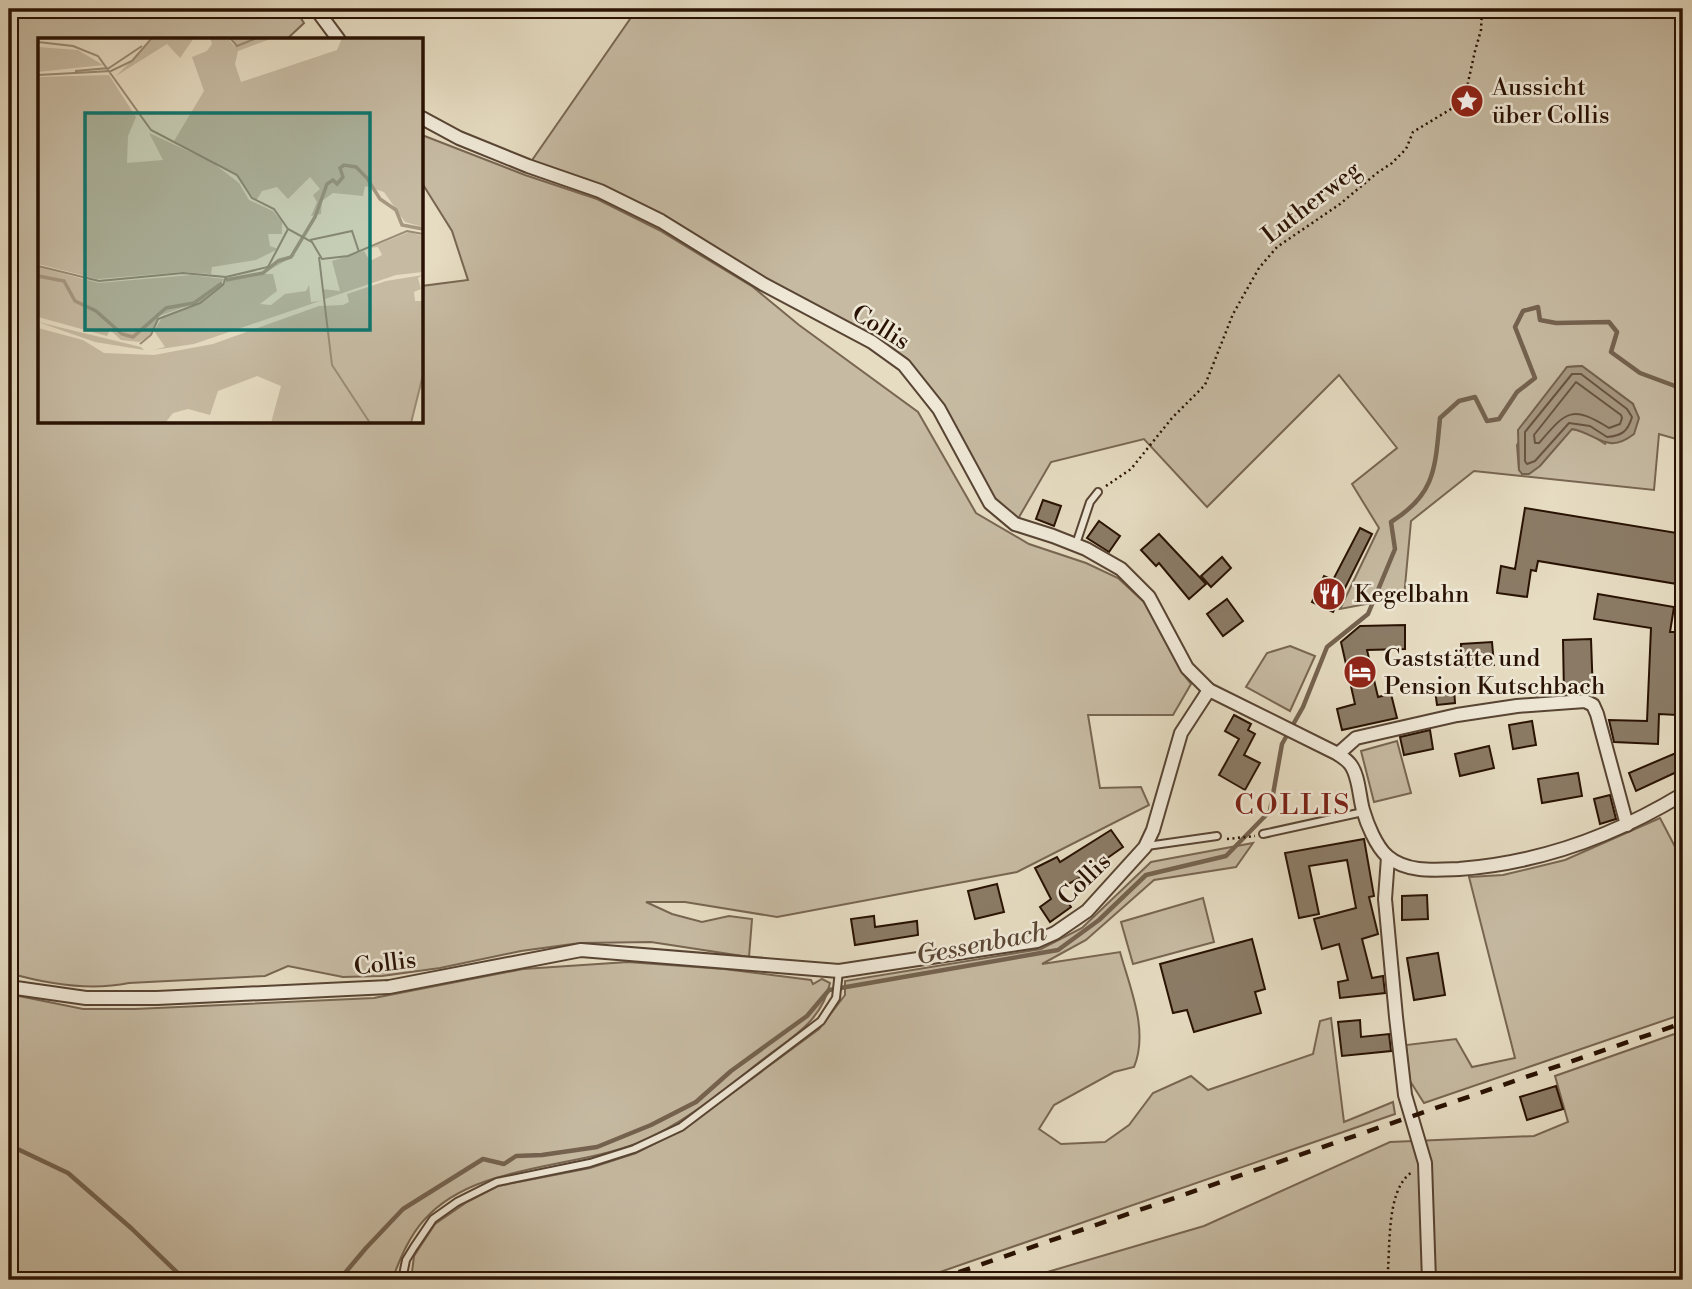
<svg xmlns="http://www.w3.org/2000/svg" width="1692" height="1289" font-family="'Libre Bodoni',serif">
	<rect width="100%" height="100%" fill="#e6dcc2"/>
	<filter id="stains"><feTurbulence type="fractalNoise" baseFrequency=".00286" numOctaves="4"/><feColorMatrix values="0 0 0 0 .2 0 0 0 0 .09 0 0 0 0 .02 0 0 0 .5 -.17"/></filter>
	<radialGradient id="worn" r=".72"><stop offset=".6" stop-color="#630" stop-opacity="0"/><stop offset="1" stop-color="#630" stop-opacity=".3"/></radialGradient>
	<!-- green -->
	<g fill="#c6baa2" stroke="#786652" stroke-width="2" fill-rule="evenodd">
		<path d="M9,9H295L304,23L286,40H40V422H422V286L468,280L452,231L422,183V135L525,175L597,199L659,230L753,287L799,325L918,412L976,513L1029,544L1086,563L1118,578L1144,602L1171,645L1181,671L1191,684L1173,715H1088L1100,788L1141,787L1149,805L1017,872L777,917L685,902H646L672,914L702,922L729,916L752,919L749,957L651,942L580,943L521,951L440,968L382,976L343,977L288,966L265,976L129,983C90,991 47,984 9,973Z"/>
		<path d="M637,9H1683V441L1659,434L1654,490L1474,471L1411,521L1404,597L1340,609L1379,528L1352,484L1397,448L1339,375L1207,507L1144,439L1051,462L1015,524L968,465L904,365L661,221L528,166ZM1582,366L1633,404L1605,444L1587,432L1572,429L1522,473L1519,470L1517,445L1567,367Z"/>
		<path d="M1290,646L1315,656L1290,711L1246,687L1267,653Z"/>
		<path d="M1397,741L1411,793L1374,802L1361,751Z"/>
		<path d="M1660,818L1683,862V1014L1424,1103L1410,1081L1406,1045L1456,1039L1472,1067L1515,1058L1469,877L1503,875L1565,860Z"/>
		<path d="M1253,843L1236,867L1154,880L1086,940L1042,964L1120,952C1130,988 1149,1031 1134,1067L1114,1072L1054,1105L1039,1129L1061,1144L1105,1142L1129,1125L1153,1093L1191,1076L1208,1090L1313,1054L1320,1021L1331,1018L1344,1122L1393,1102L1395,1114L917,1280H411L414,1256L435,1224L467,1202L498,1186L590,1168L636,1153L685,1128L819,1029L845,995V981L1041,949L1082,928L1151,862Z"/>
		<path d="M1203,898L1214,942L1133,964L1121,922Z"/>
		<path d="M628,962L724,969L811,980L813,984L822,979L830,983C822,1020 795,1035 766,1057C725,1089 686,1123 638,1143C572,1169 474,1164 425,1219C409,1236 400,1259 392,1280H9V994L83,1009H135L374,998L523,969Z"/>
		<path d="M1683,1031V1280H1020L1204,1226L1390,1142L1534,1136L1568,1122L1555,1076Z"/>
	</g>
	<!-- water -->
	<path fill="#a69781" stroke="#74624f" stroke-width="2" d="M1582,366L1633,404L1639,418L1634,434C1607,455 1598,434 1572,429L1540,466L1529,474H1522L1519,470L1518,430L1567,367Z"/>
	<g fill="none" stroke-linecap="round" stroke-linejoin="round">
		<!-- shore -->
		<g stroke="#685442" stroke-width="2">
			<path d="M1572,374H1581L1627,409L1632,417C1628,431 1622,436 1607,437L1590,426L1569,423L1535,461L1527,464L1525,461V432Z"/>
			<path d="M1576,382L1621,415L1622,418L1620,424L1609,428C1571,404 1566,412 1539,443H1535L1534,435Z"/>
		</g>
		<!-- stream -->
		<g stroke="#74624f" stroke-width="4.5">
			<path d="M9,1145L68,1173L131,1228L185,1280"/>
			<path d="M339,1280L366,1248L403,1209L483,1159L504,1164L516,1156L542,1155L597,1147L651,1125L696,1102L731,1071L807,1016L829,990L1058,950L1099,920L1146,875L1226,856L1270,811L1282,744L1303,707L1327,647L1368,614L1395,549L1391,522C1436,494 1435,468 1440,418L1459,401L1475,397L1487,421L1499,419L1517,392L1535,378L1515,327L1523,311L1538,307L1540,320L1556,323L1609,322L1617,332L1611,352L1640,373L1675,386L1683,400"/>
		</g>
	</g>
	<!-- building -->
	<g fill="#8b7b66" stroke="#291203" stroke-width="2">
		<path d="M1043,500L1061,506L1054,526L1036,519Z"/>
		<path d="M1525,508L1683,534V585L1538,561L1536,571L1531,570L1527,597L1497,593L1501,566L1515,569Z"/>
		<path d="M1099,521L1120,536L1109,552L1087,538Z"/>
		<path d="M1360,528L1372,534L1333,612L1312,602L1324,576L1333,580Z"/>
		<path d="M1159,534L1206,584L1189,599L1159,563L1156,566L1141,550Z"/>
		<path d="M1222,557L1231,568L1211,587L1201,576Z"/>
		<path d="M1598,594L1674,607L1670,632H1681L1677,715L1659,714L1658,744L1614,742L1609,720L1647,721L1651,628L1594,619Z"/>
		<path d="M1227,599L1243,621L1223,636L1207,614Z"/>
		<path d="M1405,625V649L1367,650L1378,697L1391,694L1397,718L1342,730L1337,709L1355,704L1341,642L1360,626Z"/>
		<path d="M1591,639L1593,695L1584,692L1564,694L1563,640Z"/>
		<path d="M1492,642L1494,665L1462,667L1461,644Z"/>
		<path d="M1454,688L1455,703L1437,705L1435,690Z"/>
		<path d="M1234,715L1251,724L1248,730L1255,734L1244,755L1260,763L1245,790L1219,775L1239,739L1225,731Z"/>
		<path d="M1532,721L1536,745L1513,749L1509,725Z"/>
		<path d="M1430,730L1433,749L1404,755L1400,737Z"/>
		<path d="M1489,746L1494,768L1460,776L1455,754Z"/>
		<path d="M1683,750V769L1636,791L1629,773Z"/>
		<path d="M1578,773L1582,796L1542,803L1538,779Z"/>
		<path d="M1610,795L1616,819L1600,824L1594,799Z"/>
		<path d="M1111,830L1123,847L1099,864L1102,869L1083,881L1081,877L1059,889L1071,907L1050,922L1040,907L1051,899L1035,868L1057,857L1060,862Z"/>
		<path d="M1364,839L1374,896L1369,897L1378,934L1362,939L1372,978L1383,976L1385,993L1340,998L1338,982L1348,980L1339,944L1322,949L1314,919L1356,908L1347,860L1309,866L1319,914L1299,918L1285,853Z"/>
		<path d="M997,884L1004,912L975,919L968,891Z"/>
		<path d="M1427,895L1428,919L1402,920V896Z"/>
		<path d="M874,916L875,927L917,921L918,935L855,945L851,919Z"/>
		<path d="M1252,939L1265,989L1255,992L1261,1013L1194,1032L1187,1010L1173,1013L1160,964Z"/>
		<path d="M1438,953L1445,995L1414,1000L1407,958Z"/>
		<path d="M1360,1020L1361,1037L1389,1034L1391,1051L1342,1056L1338,1022Z"/>
		<path d="M1556,1086L1563,1109L1527,1120L1520,1097Z"/>
	</g>
	<g fill="none" stroke-linecap="round" stroke-linejoin="round">
		<defs>
			<g id="lane">
				<path d="M1076,544L1090,502L1098,492"/>
				<path d="M1263,834L1363,812"/>
				<path d="M1147,846L1217,836"/>
				<path d="M402,1280L406,1260L414,1247L433,1219L457,1202L497,1182L590,1163L634,1149L681,1127L821,1021L836,998L839,971"/>
			</g>
			<g id="street">
				<path d="M316,9L339,40"/>
				<path d="M422,118L459,138L528,166L600,191L661,221L763,284L872,342L904,365L939,409L990,503L1015,524L1053,536L1086,549L1121,569L1149,597L1187,668L1209,690L1338,754C1342,757 1347,760 1350,764C1359,775 1359,796 1363,810C1367,824 1376,846 1387,856C1407,873 1435,870 1459,869C1540,863 1614,836 1683,794"/>
				<path d="M1338,754L1356,738L1457,715L1517,706L1585,701L1593,705L1597,714L1627,825"/>
				<path d="M1388,857L1385,899L1396,1017L1405,1095L1425,1163L1429,1280"/>
				<path d="M9,987L86,998H157L389,987L581,950L839,971L1037,941L1055,933L1087,911L1145,847L1153,830L1181,733L1209,690"/>
			</g>
		</defs>
		<!-- lane casing -->
		<use href="#lane" stroke="#584433" stroke-width="10"/>
		<!-- street casing -->
		<use href="#street" stroke="#584433" stroke-width="16"/>
		<!-- path -->
		<g stroke="#291203" stroke-width="2.5" stroke-dasharray="2 3.5" stroke-linecap="butt">
			<path d="M1106,486L1131,469L1172,418L1205,385L1233,314L1259,268L1277,247L1340,204L1377,173L1392,163L1406,149L1413,132L1456,106L1465,96L1475,51L1481,30L1482,9"/>
			<path d="M1227,839L1255,836"/>
			<path d="M1387,1280C1391,1251 1385,1191 1411,1173"/>
		</g>
		<!-- lane -->
		<use href="#lane" stroke="#efe8d7" stroke-width="6"/>
		<!-- street -->
		<use href="#street" stroke="#efe8d7" stroke-width="12"/>
		<!-- rail -->
		<path stroke="#291203" stroke-width="4.5" stroke-dasharray="12 12" stroke-linecap="butt" d="M936,1280L1683,1023"/>
	</g>
	<!-- icons -->
	<defs>
		<symbol id="sight-disc" viewBox="-11 -11 22 22"><circle r="9.5" fill="#8f2418" stroke="#efe8d7"/><path d="M0-6L1.8-2.2L6-1.7L2.9 1.2L3.7 5.4L0 3.3L-3.7 5.4L-2.9 1.2L-6-1.7L-1.8-2.2Z" fill="#fff"/></symbol>
		<symbol id="restaurant-disc" viewBox="-11 -11 22 22"><circle r="9.5" fill="#8f2418" stroke="#efe8d7"/><path d="M-5-6h1v4h1v-4h1v4h1v-4h1v5L-1.5 .5V6h-2V.5L-5-1ZM5-6V6H3V1.5H1.5Q1.5-4 5-6Z" fill="#fff"/></symbol>
		<symbol id="hotel-disc" viewBox="-11 -11 22 22"><circle r="9.5" fill="#8f2418" stroke="#efe8d7"/><path d="M-6-4.5h1.5V1H6V5H4.5V3h-9V5H-6ZM-4 0a1.8 1.8 0 1 1 3.6 0ZM.5 0V-2.5h3Q6-2.5 6 0Z" fill="#fff"/></symbol>
	</defs>
	<g fill-rule="evenodd">
		<use href="#sight-disc" x="1448" y="82" width="38" height="38"/>
		<use href="#restaurant-disc" x="1310" y="575" width="38" height="38"/>
		<use href="#hotel-disc" x="1341" y="653" width="38" height="38"/>
	</g>
	<g text-anchor="middle" stroke-width="5" stroke-linejoin="round" paint-order="stroke">
		<!-- poi labels -->
		<g font-size="24" fill="#291203" stroke="#efe8d7" text-anchor="start">
			<text x="1492" y="95">Aussicht<tspan x="1492" dy="28">über Collis</tspan></text>
			<text x="1354" y="602">Kegelbahn</text>
			<text x="1384" y="666">Gaststätte und<tspan x="1384" dy="28">Pension Kutschbach</tspan></text>
		</g>
		<!-- street labels -->
		<g font-size="24" fill="#291203" stroke="#efe8d7">
			<text transform="translate(1311 202) rotate(-38)" y="8">Lutherweg</text>
			<text transform="translate(881 327) rotate(32)" y="8">Collis</text>
			<text transform="translate(1084 879) rotate(-44)" y="8">Collis</text>
			<text transform="translate(385 963) rotate(-7)" y="8">Collis</text>
		</g>
		<!-- water labels -->
		<g font-size="26" font-style="italic" fill="#5b4735" stroke="#efe8d7">
			<text transform="translate(981 943) rotate(-11)" y="9">Gessenbach</text>
		</g>
		<!-- quarter labels -->
		<g font-size="28" letter-spacing="2" fill="#7a1f14" stroke="#efe8d7">
			<text x="1293" y="814">COLLIS</text>
		</g>
	</g>
	<!-- overview -->
	<g transform="translate(38 38)">
		<rect width="385" height="385" fill="#e6dcc2"/>
		<path d="M116,0H156L142,20L129,6L78,38ZM172,0H190L197,9L195,0H235L200,13L197,26L203,44L299,12L304,0H385V189L367,184L346,154L327,148L325,158L295,155L284,163L283,176L273,178L279,164L275,157L282,151L272,139L250,161L239,149L224,153L218,163L199,137L136,103L166,53L154,19L169,13L174,6ZM0,9L40,12L65,27L0,34ZM71,37L98,79L90,98L89,125L125,122L111,95L174,124L201,145L211,162L235,173L244,184V196H230L232,208L240,211L218,222L174,229L173,236L144,234L59,241L0,226V39ZM371,194L385,198V234L358,237L287,261L284,251L302,253L294,223L326,213L332,223L344,217L340,209L332,210ZM258,217L224,236H235L239,253L222,266L233,267L247,256L268,253L271,247L273,264L282,263L156,306L115,312L127,309L116,293L125,278L154,269L185,248L189,240L222,235L241,220ZM0,229L61,245L153,237L187,241L163,263L121,278L113,297L101,304L83,302L72,292L69,298L0,279ZM385,237L380,240L383,251L376,254L377,263H385V337L373,385H233L243,348L219,338L180,353L172,377L150,371L135,375L127,385H0V290L45,302L66,315L116,317L175,306L281,268L305,267L311,264L309,256L348,243ZM0,284L103,309L106,312L57,304Z" fill="#c6baa2"/>
		<path fill="none" stroke="#a69781" stroke-width="3.5" d="M0,238L26,243L37,263L58,273L84,296L95,299L128,270L156,265L184,245M188,242L225,235L240,223L253,219L277,179L289,146L295,142L299,146L305,139L302,130L306,127L318,129L329,140L342,161L358,172L364,187L385,191"/>
		<path fill="none" stroke="#9a8b76" stroke-width="2" d="M192,0L199,8L219,0M0,4L35,8L60,18L113,92L199,137L214,160L236,171L250,191L274,204L284,221L310,218L369,193L385,196M37,33L71,30L104,8M0,37L73,33L94,23L114,0M272,202L314,193L321,214M281,219L294,327L332,385M0,228L61,243L145,235L188,239L230,229L250,191M102,306L113,297L120,281L162,265L185,247L188,239M373,385L385,337"/>
		<path fill="#0f766e" fill-opacity="0.15" stroke="#0f766e" stroke-width="3.5" d="M47,75H332V292H47Z"/>
		<rect width="385" height="385" fill="none" stroke="#291203" stroke-width="3.5"/>
	</g>
	<!-- margin -->
	<rect width="1692" height="1289" fill="none" stroke="#e6dcc2" stroke-width="35"/>
	<rect x="10" y="10" width="1671" height="1268" fill="none" stroke="#291203" stroke-width="3.5"/>
	<rect x="18" y="18" width="1657" height="1254" fill="none" stroke="#291203" stroke-width="2"/>
	<rect width="100%" height="100%" filter="url(#stains)"/>
	<rect width="100%" height="100%" fill="url(#worn)"/>
</svg>
